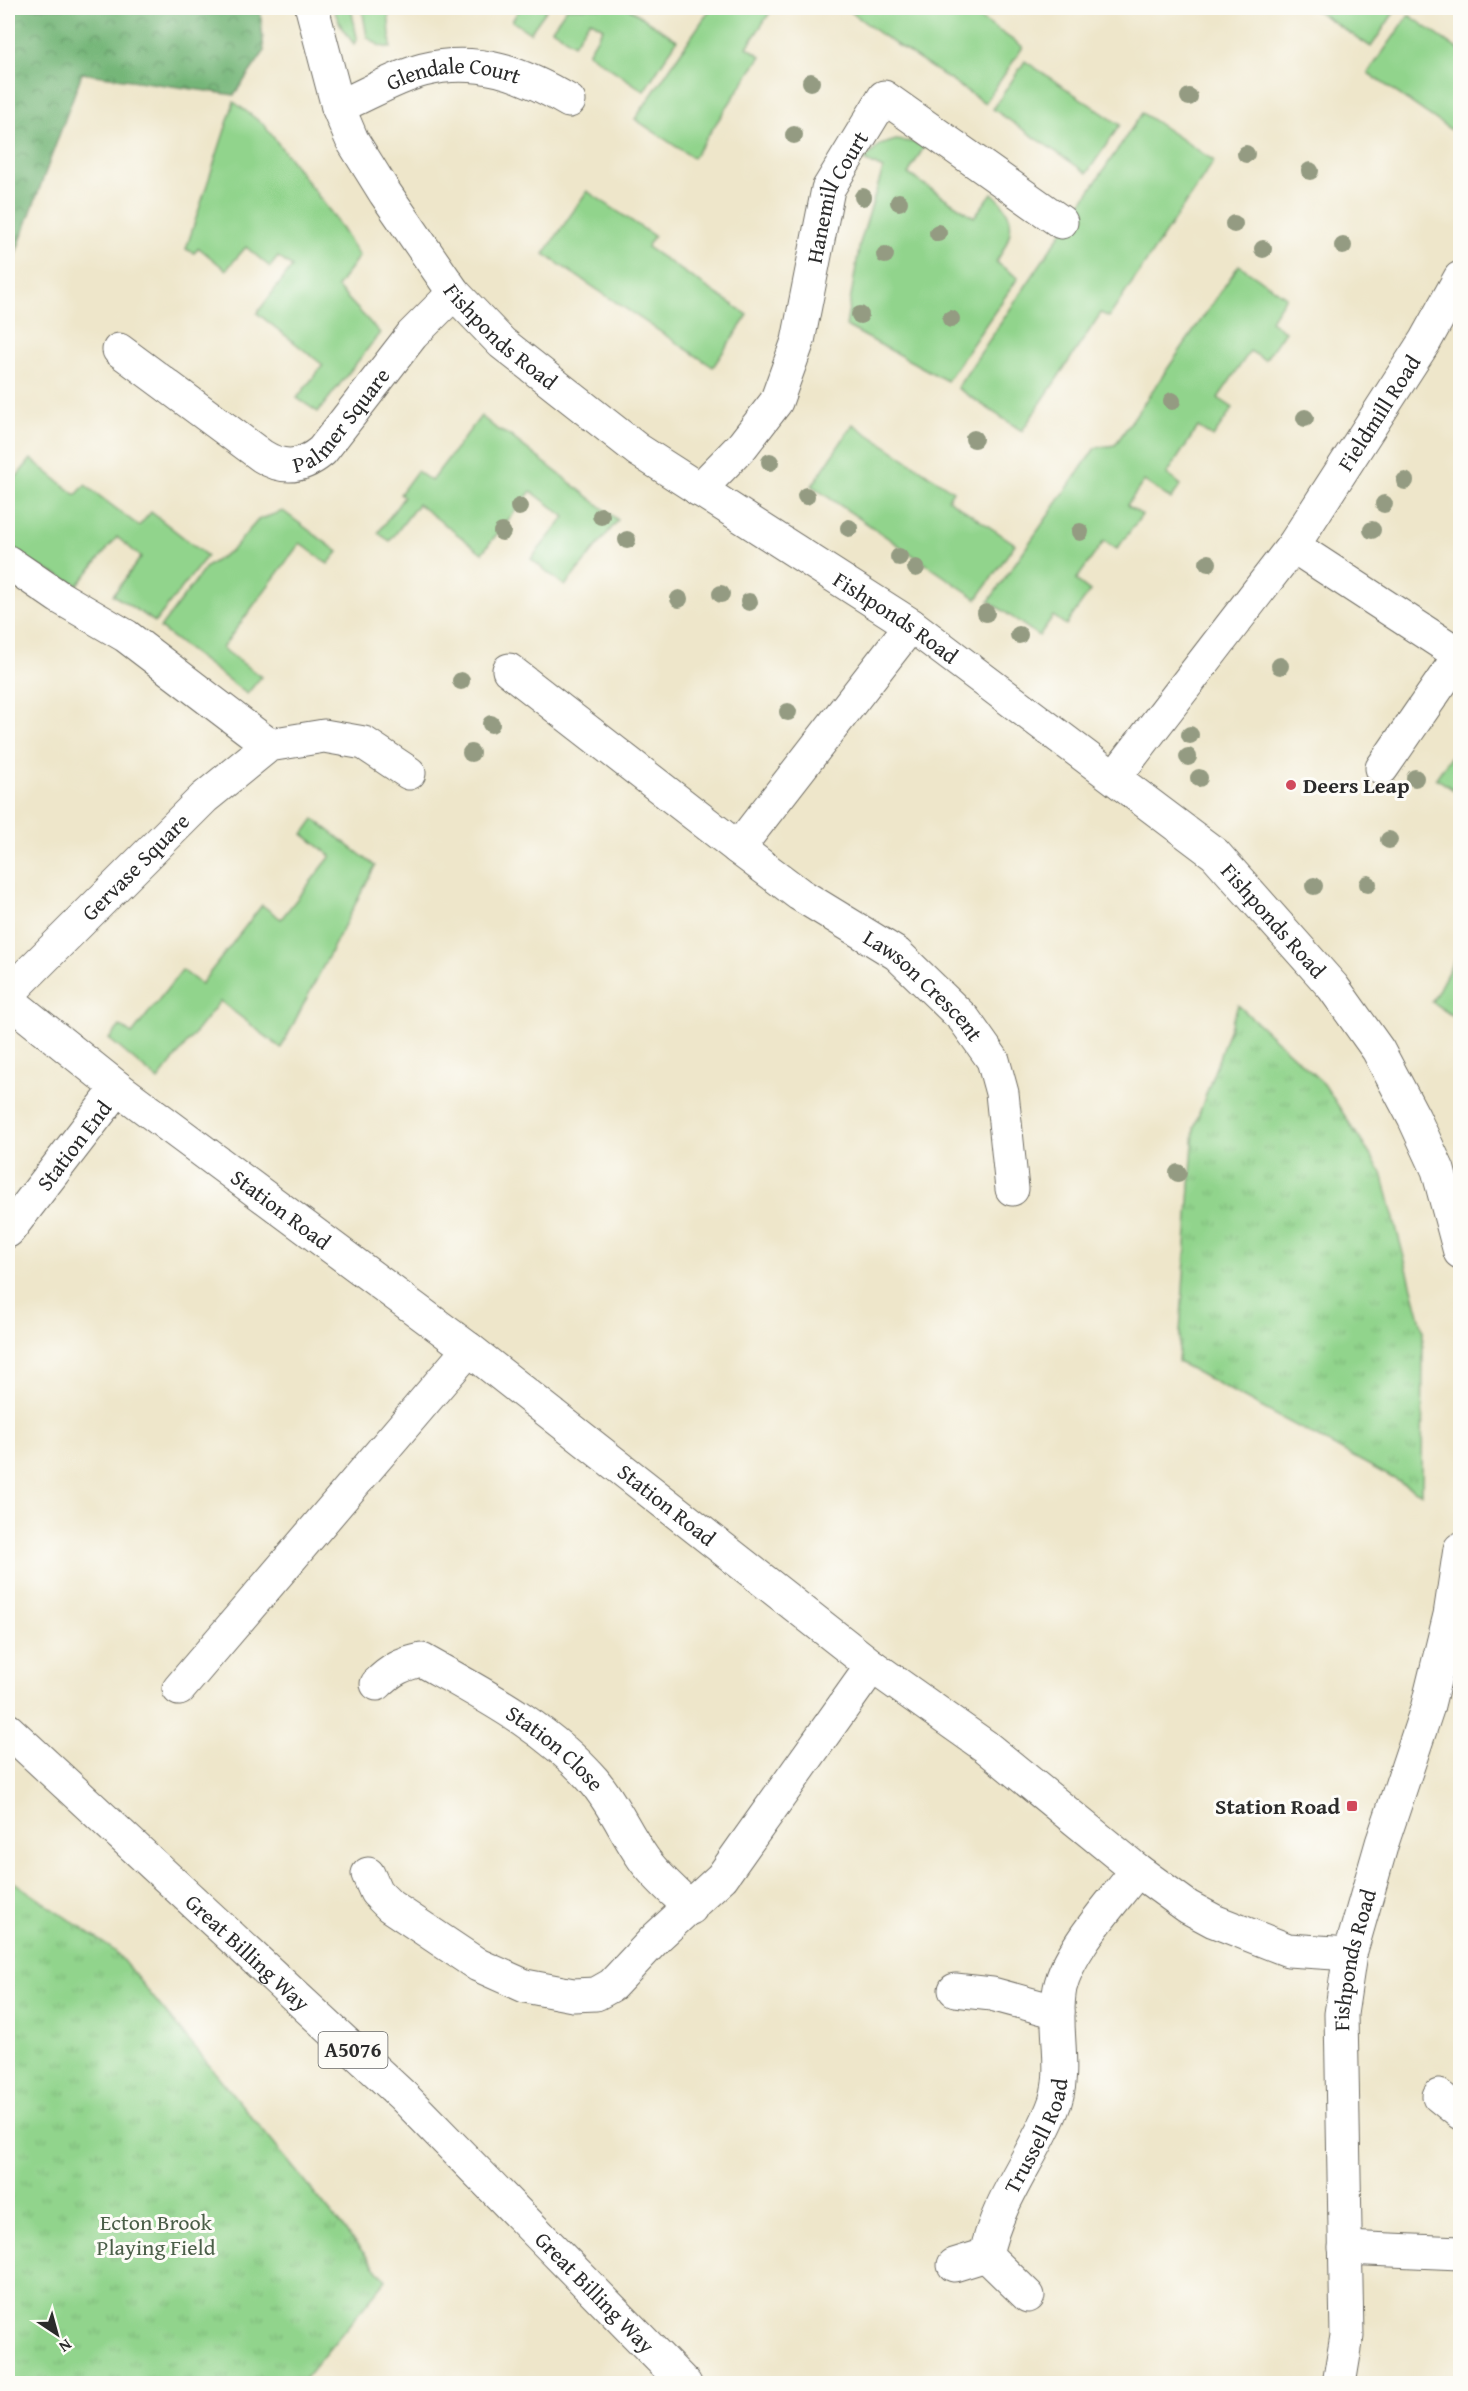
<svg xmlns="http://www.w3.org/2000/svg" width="1468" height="2391" font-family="'Gentium Book Plus',serif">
	<defs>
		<pattern id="forest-crowns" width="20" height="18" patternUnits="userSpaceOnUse" patternTransform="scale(1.5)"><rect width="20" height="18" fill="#74b678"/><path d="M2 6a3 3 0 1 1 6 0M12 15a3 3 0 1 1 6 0" fill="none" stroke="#5f9463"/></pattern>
		<pattern id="park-tufts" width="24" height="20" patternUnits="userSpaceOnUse" patternTransform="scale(1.5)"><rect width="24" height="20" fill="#91d48c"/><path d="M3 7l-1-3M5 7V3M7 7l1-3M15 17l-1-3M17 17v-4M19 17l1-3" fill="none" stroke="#7db679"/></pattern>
	</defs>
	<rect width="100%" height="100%" fill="#fdfcf7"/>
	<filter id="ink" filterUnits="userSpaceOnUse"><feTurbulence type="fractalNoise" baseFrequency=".0167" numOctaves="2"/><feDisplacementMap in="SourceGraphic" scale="12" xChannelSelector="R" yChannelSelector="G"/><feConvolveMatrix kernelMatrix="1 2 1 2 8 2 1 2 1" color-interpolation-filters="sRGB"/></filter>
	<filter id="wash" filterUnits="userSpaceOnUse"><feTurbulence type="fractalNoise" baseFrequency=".008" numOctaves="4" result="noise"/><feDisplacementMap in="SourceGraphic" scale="24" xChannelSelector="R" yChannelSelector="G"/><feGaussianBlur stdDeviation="1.35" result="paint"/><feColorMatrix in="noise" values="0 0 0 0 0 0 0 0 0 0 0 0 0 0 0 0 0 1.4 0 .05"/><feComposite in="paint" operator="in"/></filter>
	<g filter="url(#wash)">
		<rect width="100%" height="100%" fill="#eee6ca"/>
		<!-- green -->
		<g fill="#91d48c" stroke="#5e805c" stroke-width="1.5">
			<path d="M333,8H351L357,38L354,44L342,28Z"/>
			<path d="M362,8H388L391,48L380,46L367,37Z"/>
			<path d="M520,8H548L530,33L512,21Z"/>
			<path d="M567,8H628L677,40L644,91L588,53L603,28L590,20L574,44L552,29Z"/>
			<path d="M711,8H773L747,47L761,56L693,158L635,119Z"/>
			<path d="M846,8H965L1023,47L985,103L880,34Z"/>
			<path d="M1312,8H1397L1371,47Z"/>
			<path d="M1409,15L1460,51V136L1368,73Z"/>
			<path d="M1025,61L1120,125L1087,173L993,109Z"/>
			<path d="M234,102L264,125L332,214L359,256L337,287L380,333L318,412L297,398L323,365L257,313L292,267L278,257L270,267L246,247L226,270L199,248L194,253L186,249Z"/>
			<path d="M1142,113L1214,161L1109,317L1101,313L1022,431L957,388Z"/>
			<path d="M896,140L912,142L924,147L908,174L974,217L992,193C1018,216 1014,235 996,262L1018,278L947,381L846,326L860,243L883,169L864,160L880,145Z"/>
			<path d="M587,191L654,236L647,247L748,315L713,367L544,254Z"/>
			<path d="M1239,265L1286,297L1270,321L1285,331L1265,360L1250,351L1218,398L1233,408L1213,437L1198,427L1167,474L1181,485L1171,499L1144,481L1127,505L1142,515L1117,549L1104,541L1076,580L1090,591L1066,625L1053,616L1039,636L989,601L1095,448L1115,445Z"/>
			<path d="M481,416L498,430L509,435L618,520L565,586L531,559L565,517L531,491L482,553L418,504L390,541L378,533L404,497L400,494L417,471L431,481Z"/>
			<path d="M853,424L953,491L948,499L1015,544L977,599L812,486Z"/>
			<path d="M31,459L76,495L85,485L139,526L151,512L207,556L155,622L113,595L141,557L117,537L78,585L32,563L8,544V487Z"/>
			<path d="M283,511L338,552L328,564L300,543L222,648L261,677L247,694L160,628L206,567L232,550L258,520Z"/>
			<path d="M314,819L375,866L281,1048L220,1001L158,1080L109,1039L120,1026L132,1034L182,970L201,984L262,905L281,919L331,856L303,834Z"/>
			<path d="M1460,949V1021L1432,1002Z"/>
		</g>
		<!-- forest -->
		<path fill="url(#forest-crowns)" stroke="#507052" stroke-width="1.5" d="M8,8H260L264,52L234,95L82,73L8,274Z"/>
		<!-- park -->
		<g fill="url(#park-tufts)" stroke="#5e805c" stroke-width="1.5">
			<path d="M1460,743V794L1436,778Z"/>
			<path d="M1238,1005L1324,1084L1382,1173L1423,1330L1422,1494L1178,1362L1194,1128Z"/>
			<path d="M8,1878L115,1951L386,2280L301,2383H8Z"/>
		</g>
	</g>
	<g filter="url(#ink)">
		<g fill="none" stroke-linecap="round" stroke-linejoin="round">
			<defs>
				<g id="minor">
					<path id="s1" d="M312,8L338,107L352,140L385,193L454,293L502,343L638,450L911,625L1215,854L1333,987L1378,1050L1414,1118L1438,1170L1460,1252"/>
					<path id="s2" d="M338,107C364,96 396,77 423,70C477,56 524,74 569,101"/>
					<path id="s3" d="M119,350L262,456C284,470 303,467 322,451L412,335L454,293"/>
					<path id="s4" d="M699,490L742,446L776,402L798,341L828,189L884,97L1061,222"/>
					<path d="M1293,546L1460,655"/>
					<path d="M8,562L59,597L126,636L269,745"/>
					<path id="s5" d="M911,625L738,848L799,894L897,954L964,1019L993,1060L1002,1093L1012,1189"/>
					<path d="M509,670L738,848"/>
					<path d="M1382,768L1460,655"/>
					<path id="s6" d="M1115,777L1293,546L1425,341L1460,278"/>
					<path id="s7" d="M8,994L204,798L269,745L324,736L364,743L409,773"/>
					<path id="s8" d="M8,1000L118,1088L469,1349L872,1666L985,1746L1137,1870L1188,1907L1214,1921L1288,1950L1350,1954"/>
					<path id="s9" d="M8,1231L118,1088"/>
					<path id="s10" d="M377,1684C391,1670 402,1664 422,1660C482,1694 547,1727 594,1781C614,1805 625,1832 643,1858C656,1877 675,1892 691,1908"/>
					<path d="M179,1689L469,1349"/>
					<path d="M368,1874L376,1892L390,1906L478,1965L525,1986L573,1995L596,1994L612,1985L657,1937L722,1877L872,1666"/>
					<path d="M955,1990L992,1994L1058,2012"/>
					<path d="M1439,2096L1460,2113"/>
					<path d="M1345,2248L1460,2253"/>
					<path d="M954,2265L986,2255"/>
					<path id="s11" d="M1028,2296L986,2255C997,2201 1031,2160 1052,2110C1069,2071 1052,2029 1060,1988C1069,1948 1113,1903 1137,1870"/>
					<path id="s12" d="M1339,2384L1347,2336L1341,2014L1350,1954L1382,1843L1427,1709L1450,1615L1460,1549"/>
				</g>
				<g id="major">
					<path id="s13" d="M8,1730L403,2096L685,2384"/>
				</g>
			</defs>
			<!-- minor casing -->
			<use href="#minor" stroke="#6f6c63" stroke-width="35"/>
			<!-- major casing -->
			<use href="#major" stroke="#6f6c63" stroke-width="35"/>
			<!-- minor -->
			<use href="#minor" stroke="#fff" stroke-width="33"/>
			<!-- major -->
			<use href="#major" stroke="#fff" stroke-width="33"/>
		</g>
		<!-- trees -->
		<g fill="#949b82">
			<circle cx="811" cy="82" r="9"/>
			<circle cx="1189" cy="97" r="9"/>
			<circle cx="794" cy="135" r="9"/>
			<circle cx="1246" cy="154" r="9"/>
			<circle cx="1310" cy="171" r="9"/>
			<circle cx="863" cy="197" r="9"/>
			<circle cx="899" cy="202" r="9"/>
			<circle cx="1234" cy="224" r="9"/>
			<circle cx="938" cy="233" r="9"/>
			<circle cx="1343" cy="246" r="9"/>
			<circle cx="1263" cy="249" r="9"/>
			<circle cx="885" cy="255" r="9"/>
			<circle cx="860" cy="315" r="9"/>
			<circle cx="951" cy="319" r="9"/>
			<circle cx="1172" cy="401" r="9"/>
			<circle cx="1305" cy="418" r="9"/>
			<circle cx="974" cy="439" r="9"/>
			<circle cx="770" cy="462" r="9"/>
			<circle cx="1405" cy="481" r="9"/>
			<circle cx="806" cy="496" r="9"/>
			<circle cx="1384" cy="504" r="9"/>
			<circle cx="519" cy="507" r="9"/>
			<circle cx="601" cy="516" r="9"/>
			<circle cx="849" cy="528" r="9"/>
			<circle cx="1372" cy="530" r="9"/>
			<circle cx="502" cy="532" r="9"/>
			<circle cx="1080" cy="532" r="9"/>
			<circle cx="627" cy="540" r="9"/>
			<circle cx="899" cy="557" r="9"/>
			<circle cx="1208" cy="563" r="9"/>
			<circle cx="916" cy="568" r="9"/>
			<circle cx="721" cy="594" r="9"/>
			<circle cx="679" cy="599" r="9"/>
			<circle cx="749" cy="602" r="9"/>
			<circle cx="986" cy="613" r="9"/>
			<circle cx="1019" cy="635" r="9"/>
			<circle cx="1280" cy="666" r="9"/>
			<circle cx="461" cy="681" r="9"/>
			<circle cx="788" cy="712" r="9"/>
			<circle cx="491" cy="724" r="9"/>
			<circle cx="1190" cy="735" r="9"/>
			<circle cx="471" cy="753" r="9"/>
			<circle cx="1188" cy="757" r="9"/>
			<circle cx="1199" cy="778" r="9"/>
			<circle cx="1415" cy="778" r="9"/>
			<circle cx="1389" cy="840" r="9"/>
			<circle cx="1368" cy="884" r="9"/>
			<circle cx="1314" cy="886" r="9"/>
			<circle cx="1178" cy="1173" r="9"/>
		</g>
	</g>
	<!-- markers -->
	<g fill="#d1495b" stroke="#fdfcf7" stroke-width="2">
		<circle cx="1291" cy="785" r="6"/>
		<rect x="1346" y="1800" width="12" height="12" rx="3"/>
	</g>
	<g text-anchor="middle" stroke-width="6" stroke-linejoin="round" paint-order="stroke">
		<!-- shield labels -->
		<rect fill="#fdfcf7" stroke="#6a6a68" stroke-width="1.5" x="318.5" y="2032" width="69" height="36" rx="4.5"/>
		<g font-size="21" font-weight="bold" fill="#2b2b2b">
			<text x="353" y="2057">A5076</text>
		</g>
		<!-- street labels -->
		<g font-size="22" fill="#2b2b2b" stroke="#fdfcf7">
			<text dy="8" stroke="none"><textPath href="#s2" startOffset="123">Glendale Court</textPath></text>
			<text dy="8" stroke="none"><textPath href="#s4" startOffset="332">Hanemill Court</textPath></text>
			<text dy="8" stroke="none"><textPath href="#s1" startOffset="386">Fishponds Road</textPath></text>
			<text dy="8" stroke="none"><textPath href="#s3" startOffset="278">Palmer Square</textPath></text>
			<text dy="8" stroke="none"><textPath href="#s6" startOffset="450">Fieldmill Road</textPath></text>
			<text dy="8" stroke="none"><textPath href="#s1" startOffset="872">Fishponds Road</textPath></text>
			<text dy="8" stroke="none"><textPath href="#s7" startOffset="180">Gervase Square</textPath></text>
			<text dy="8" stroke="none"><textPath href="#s1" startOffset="1358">Fishponds Road</textPath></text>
			<text dy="8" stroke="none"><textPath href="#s5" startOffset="514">Lawson Crescent</textPath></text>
			<text dy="8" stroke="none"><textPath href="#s9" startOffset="108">Station End</textPath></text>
			<text dy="8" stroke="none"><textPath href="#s8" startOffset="344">Station Road</textPath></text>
			<text dy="8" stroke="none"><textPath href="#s8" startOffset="830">Station Road</textPath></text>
			<text dy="8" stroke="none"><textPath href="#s10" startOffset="212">Station Close</textPath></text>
			<text dy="8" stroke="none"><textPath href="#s13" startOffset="327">Great Billing Way</textPath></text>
			<text dy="8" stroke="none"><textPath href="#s12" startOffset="426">Fishponds Road</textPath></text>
			<text dy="8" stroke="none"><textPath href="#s11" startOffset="189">Trussell Road</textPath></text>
			<text dy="8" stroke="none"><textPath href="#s13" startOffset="813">Great Billing Way</textPath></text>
		</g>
		<!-- poi labels -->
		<g font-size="22" font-weight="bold" fill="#2b2b2b" stroke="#fdfcf7" text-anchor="start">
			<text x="1303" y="793">Deers Leap</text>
			<text x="1340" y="1814" text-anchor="end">Station Road</text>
		</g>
		<!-- park labels -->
		<g font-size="22" fill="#4a5e48" stroke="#fdfcf7">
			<text x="156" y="2230">Ecton Brook<tspan x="156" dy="25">Playing Field</tspan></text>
		</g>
	</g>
	<!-- margin -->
	<rect width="1468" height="2391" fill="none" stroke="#fdfcf7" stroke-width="30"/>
	<!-- north arrow -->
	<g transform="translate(57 2334) rotate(144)" stroke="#fdfcf7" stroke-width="4.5" paint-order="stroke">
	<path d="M0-4.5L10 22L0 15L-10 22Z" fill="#2b2b2b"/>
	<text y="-9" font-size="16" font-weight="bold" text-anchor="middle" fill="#2b2b2b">N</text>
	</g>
</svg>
